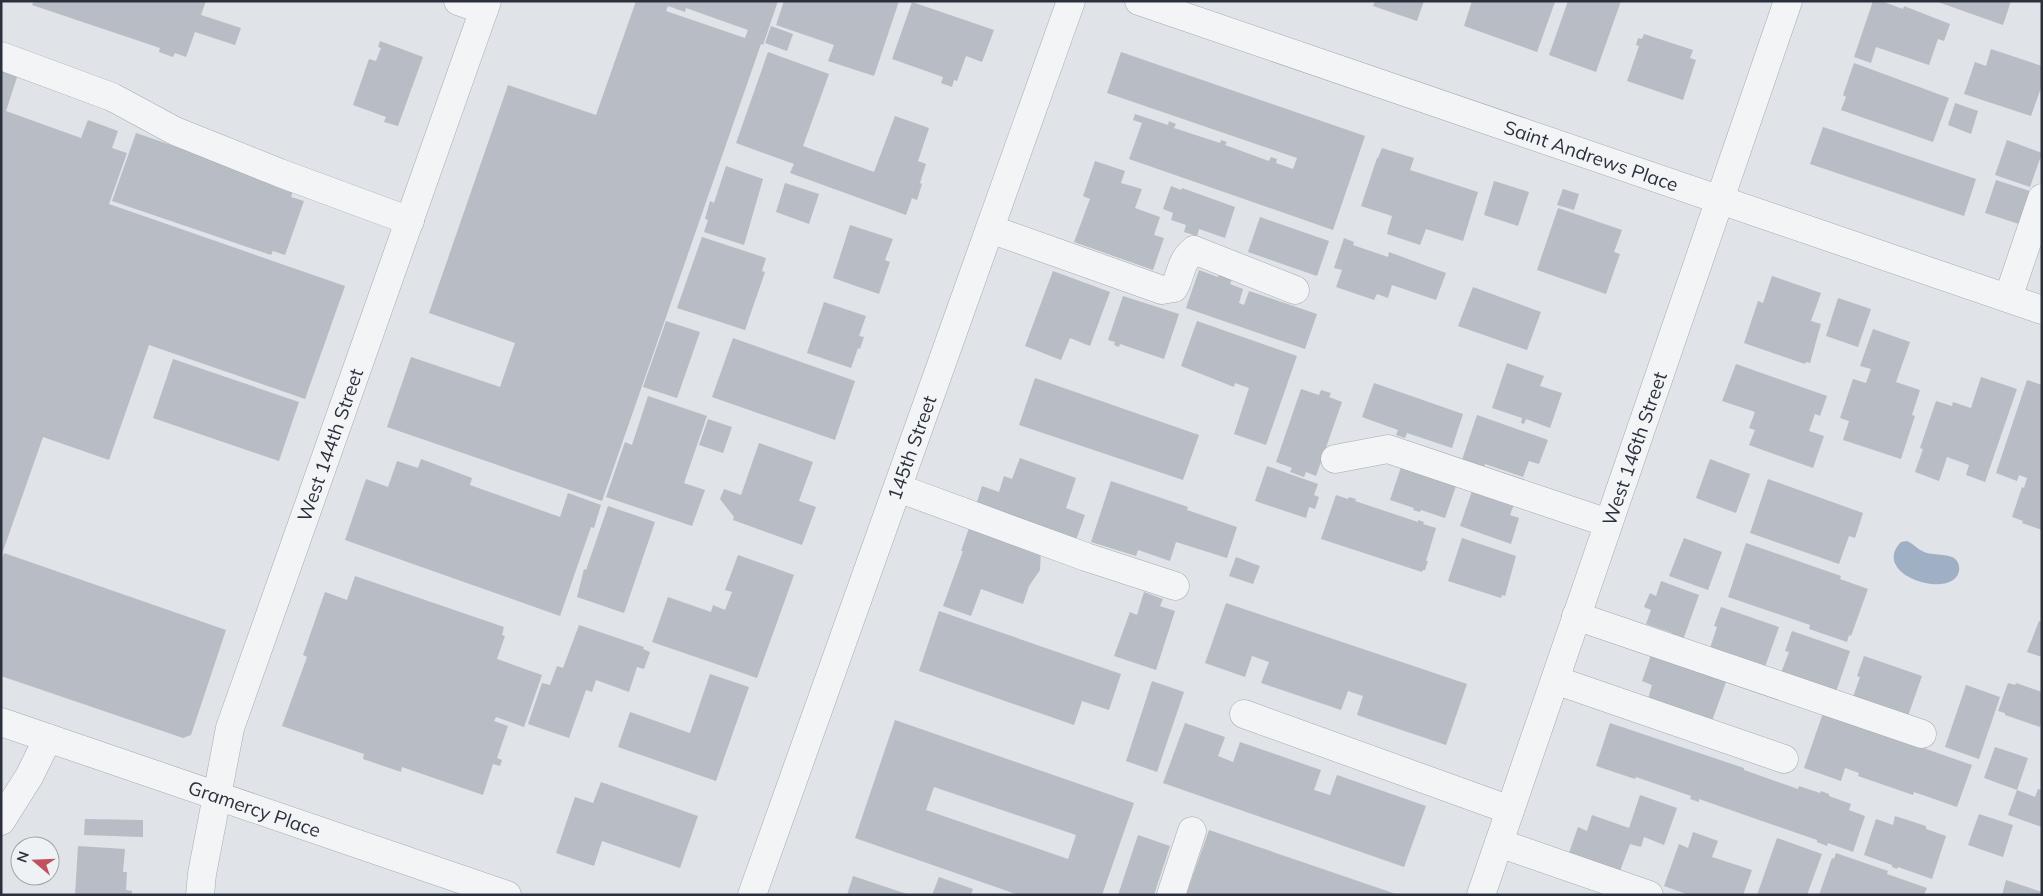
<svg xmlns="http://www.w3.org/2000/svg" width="2043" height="896" font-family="Mulish,sans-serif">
	<rect width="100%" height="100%" fill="#e0e3e7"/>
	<!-- water -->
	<path fill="#9fafc4" d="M1907,541C1915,545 1919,551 1927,553C1935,555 1947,554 1954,558C1958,561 1960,566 1959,571C1953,601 1869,575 1901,542Z"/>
	<!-- building -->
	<g fill="#b8bcc4" fill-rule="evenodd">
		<path d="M34,1H206L201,15L241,28L235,45L195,32L186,57L175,53L173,57L159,52L160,48L32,5Z"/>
		<path d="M636,1H778L763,45L761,44L602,501L387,427L411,357L500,387L515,343L429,313L508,85L596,115ZM668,6L685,12L686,8L748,30L745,38L666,11Z"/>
		<path d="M784,1H899L874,76L828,61L834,45L776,25Z"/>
		<path d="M1375,1H1424L1417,21L1373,6Z"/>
		<path d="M1472,1L1555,2L1537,52L1464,26Z"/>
		<path d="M1568,1H1621L1596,72L1549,55Z"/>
		<path d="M1873,1H1881L1903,9L1904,6L1950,24L1944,41L1938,39L1929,65L1876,47L1871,63L1854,57Z"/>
		<path d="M1935,1H2011L2003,25Z"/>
		<path d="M912,2L994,30L982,62L966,56L957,81L954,80L952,87L941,83L943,77L892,59Z"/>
		<path d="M771,26L793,34L787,51L765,43Z"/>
		<path d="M1644,34L1693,50L1690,58L1696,60L1683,100L1627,81L1639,46L1636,45L1638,38L1642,39Z"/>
		<path d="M380,41L423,57L398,126L384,122L386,117L353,105L369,59L376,61L381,48L378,47Z"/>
		<path d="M1991,49L2042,66V85L2031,116L1964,94L1975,62L1986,66Z"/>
		<path d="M768,52L829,74L803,146L874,172L895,116L929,128L918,161L926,164L920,183L922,184L917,200L912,198L906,215L790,173L794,164L736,143Z"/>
		<path d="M1121,52L1365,136L1333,230L1129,159L1142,123L1133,120L1135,114L1168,125L1169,121L1176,124L1174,128L1220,143L1221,140L1227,142L1225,145L1269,161L1271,157L1277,159L1276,163L1293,169L1297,158L1107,93Z"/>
		<path d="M1854,63L1949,98L1933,142L1841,110L1846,97L1843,95Z"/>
		<path d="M1,69L18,74L6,111L81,138L88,120L118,131L112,148L127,153L109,204L345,286L305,399L149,345L109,460L43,437L2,554Z"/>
		<path d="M1955,103L1978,111L1971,134L1948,125Z"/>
		<path d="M1823,127L1976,179L1964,216L1810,164Z"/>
		<path d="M136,133L294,187L291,197L304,201L285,255L273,251L271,255L112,201Z"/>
		<path d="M2007,140L2042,153L2030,187L1995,175Z"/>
		<path d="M1382,148L1414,158L1410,170L1478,192L1463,241L1426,229L1420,245L1387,234L1392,216L1361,206L1377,158H1378Z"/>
		<path d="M1095,161L1125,171L1121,183L1142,189L1135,208L1160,217L1154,235L1164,238L1153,270L1074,242L1090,199L1083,196Z"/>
		<path d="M726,166L763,179L744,245L704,232L708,220L705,219L710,201L714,203Z"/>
		<path d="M1996,180L2030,191L2019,224L1985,213Z"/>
		<path d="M1494,181L1529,192L1518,226L1484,215Z"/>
		<path d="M785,183L819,194L809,224L776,212Z"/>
		<path d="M1171,186L1181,190L1182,188L1235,207L1225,238L1199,229L1197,236L1184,232L1186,225L1171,220L1173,213L1163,209Z"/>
		<path d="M1563,189L1579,194L1574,210L1557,205Z"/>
		<path d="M1558,208L1622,230L1614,252L1620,254L1606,294L1537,270Z"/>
		<path d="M1260,217L1329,241L1317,276L1248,252Z"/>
		<path d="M850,225L893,239L885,260L890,262L879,294L833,278Z"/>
		<path d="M702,237L766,258L762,271L765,272L745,330L677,308Z"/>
		<path d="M1344,238L1354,242L1353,245L1388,257L1389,252L1446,273L1436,300L1392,285L1388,298L1377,294L1374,300L1336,287L1342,270L1334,268Z"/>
		<path d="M1222,267L1235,271L1230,284L1243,289L1239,303L1244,305L1249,291L1317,314L1305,349L1186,308L1199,270L1218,277Z"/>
		<path d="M1053,271L1110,292L1090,346L1070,338L1061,360L1025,346Z"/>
		<path d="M1772,276L1821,293L1811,321L1821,324L1810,363L1806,362L1805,364L1744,343L1758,301L1763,303Z"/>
		<path d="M1473,287L1541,312L1527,350L1458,326Z"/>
		<path d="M1123,296L1179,314L1164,359L1120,344L1119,347L1114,345L1115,342L1108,340Z"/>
		<path d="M1838,298L1871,309L1858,347L1826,336Z"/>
		<path d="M824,302L866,316L859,336L864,337L860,349L858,348L851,368L807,353Z"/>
		<path d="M666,321L700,332L677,398L643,387Z"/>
		<path d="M1197,321L1297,356L1266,445L1234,434L1249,388L1235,383L1234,387L1181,366Z"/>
		<path d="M1873,329L1910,342L1896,382L1920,390L1912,415L1915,416L1901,459L1843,440L1849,421L1840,418L1853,379L1866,383L1871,369L1860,366Z"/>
		<path d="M733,338L855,381L835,440L712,397Z"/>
		<path d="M173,359L299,402L279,461L153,418Z"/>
		<path d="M1507,363L1544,376L1540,386L1562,393L1550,428L1526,419L1524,424L1521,423L1522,418L1492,408Z"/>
		<path d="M1736,364L1827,396L1820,416L1815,414L1809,431L1824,436L1813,468L1749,445L1755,430L1749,428L1755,412L1722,401Z"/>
		<path d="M1981,377L2017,389L1985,482L1966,475L1969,465L1947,457L1939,481L1915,472L1923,449L1920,448L1936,401L1952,406L1953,402L1971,408Z"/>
		<path d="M1035,378L1199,435L1183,480L1019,425Z"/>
		<path d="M2027,380L2042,385V530L2022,523L2023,521L2012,517L2022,487L2024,488L2027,478L2019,475L2017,481L1996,473Z"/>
		<path d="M1374,383L1463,414L1452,448L1407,433L1405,438L1396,435L1398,430L1362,417Z"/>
		<path d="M1301,389L1319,395L1321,390L1331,393L1329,397L1342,402L1316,476L1306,472L1304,477L1290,472L1292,468L1276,462Z"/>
		<path d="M648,396L707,416L684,483L705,490L692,526L606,497L625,442L632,445Z"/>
		<path d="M1477,415L1548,440L1539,464L1529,461L1523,477L1485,464L1484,467L1462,460Z"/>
		<path d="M708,419L732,427L723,453L699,445Z"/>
		<path d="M759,443L813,462L799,501L816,507L802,545L733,520L734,517L720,499L724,489L741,495Z"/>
		<path d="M1020,458L1076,478L1066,508L1085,515L1076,540L976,505L982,486L999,492L1004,476L1012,479Z"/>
		<path d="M421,459L472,478L470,485L560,517L568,493L601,505L594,528L591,527L560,616L345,540L366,479L388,487L397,461L418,468Z"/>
		<path d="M1710,459L1750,474L1736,513L1696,498Z"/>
		<path d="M1402,464L1457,483L1445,518L1421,510L1420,512L1413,510L1414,508L1390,500Z"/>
		<path d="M1267,466L1318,484L1314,495L1319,497L1315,509L1309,507L1306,518L1255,501Z"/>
		<path d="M1768,479L1863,513L1855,538L1849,536L1839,564L1750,533Z"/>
		<path d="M1111,481L1188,507L1187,510L1237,527L1227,558L1176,542L1170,561L1138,550L1136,556L1091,542Z"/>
		<path d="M1474,485L1516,499L1510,515L1519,518L1511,544L1460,526Z"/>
		<path d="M1336,495L1348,499L1349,497L1356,499L1355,501L1418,522V520L1424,522L1423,524L1436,528L1426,561H1428L1425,570H1423L1422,572L1321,539Z"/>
		<path d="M608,506L655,522L624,613L577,597L584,569L586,570Z"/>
		<path d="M970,525L1041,550L1040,570L1029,586L1023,604L981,589L971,616L943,606L963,551H961Z"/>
		<path d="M1462,538L1516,556L1505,596L1502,595L1501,598L1448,581Z"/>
		<path d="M1684,538L1722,552L1708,590L1669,576Z"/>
		<path d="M1746,543L1841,576L1840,579L1868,589L1851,636L1849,635L1847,642L1809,629L1810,625L1728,597Z"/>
		<path d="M4,553L226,630L191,735L183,738L1,676V561Z"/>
		<path d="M738,555L794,575L757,678L652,642L668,597L711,612L713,605L725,610L732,592L725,590Z"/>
		<path d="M1236,557L1260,566L1253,584L1229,576Z"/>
		<path d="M355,576L504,627L502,635L505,636L497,659L542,675L524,727L496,717L494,721L508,726L497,758L502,760L500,766L493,764L483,795L402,767L401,772L363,759L364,754L282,726L307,657L303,655L325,592L347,600Z"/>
		<path d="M1661,581L1699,595L1683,640L1668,641L1672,633L1646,624L1651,610L1644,607L1650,593L1656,596Z"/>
		<path d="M1144,592L1163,599L1160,606L1175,611L1156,670L1114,656L1130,612L1137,615Z"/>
		<path d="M1226,603L1467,684L1446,745L1357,715L1363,696L1348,691L1341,710L1261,683L1269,662L1252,656L1245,677L1205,663Z"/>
		<path d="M1721,607L1779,627L1765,667L1710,648L1717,627L1714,626Z"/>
		<path d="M939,611L1121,674L1109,710L1082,701L1074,725L919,671Z"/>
		<path d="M2039,621L2042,622V657L2027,652Z"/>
		<path d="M579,625L644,647L643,649L650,652L644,669L637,667L629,692L596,680L592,692L586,690L569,738L528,724L542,683L550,685L557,666L563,668Z"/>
		<path d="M1792,631L1850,651L1836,692L1781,673L1789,652L1785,651Z"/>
		<path d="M1651,655L1726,682L1712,721L1648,699L1652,685L1642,681Z"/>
		<path d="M1864,656L1922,676L1908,716L1853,697L1860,677L1857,676Z"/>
		<path d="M710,674L749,687L716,781L618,747L630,712L690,733Z"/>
		<path d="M1152,681L1184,692L1157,772L1126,761Z"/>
		<path d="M2008,683L2015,685L2016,683L2042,692V721L2040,727L2005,715V713L1998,711Z"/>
		<path d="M1966,685L2000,697L1979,759L1945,747Z"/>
		<path d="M1823,713L1972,765L1957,807L1914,792L1913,795L1858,776L1859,773L1845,768L1841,781L1804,768Z"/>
		<path d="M895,720L1134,803L1102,895H1019L855,838ZM934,787L1076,835L1068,859L926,810Z"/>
		<path d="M1185,723L1225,737L1218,756L1233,762L1240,742L1321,770L1314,790L1330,795L1337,775L1426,806L1404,867L1163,783Z"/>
		<path d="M1610,723L1744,768V770L1798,789L1799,786L1820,793L1821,791L1829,794V796L1851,804L1849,810L1865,816L1853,852L1828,843L1827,846L1817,842V840L1699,799V802L1690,799L1691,796L1636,777L1635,779L1596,766Z"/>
		<path d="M1995,747L2028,758L2017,790L1984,778Z"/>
		<path d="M601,782L698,816L680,868L602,841L594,866L556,853L575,797L593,803Z"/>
		<path d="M2038,789L2042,790V827L2008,815L2017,790L2035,797Z"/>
		<path d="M1640,795L1677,808L1664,845L1644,837L1641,847L1630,844L1620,871L1569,853L1578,827L1587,831L1592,815L1629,828Z"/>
		<path d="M1979,814L2013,825L2003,857L1968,845Z"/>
		<path d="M1895,816L1926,826V829L1946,836L1932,879L1898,867L1897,869L1892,867V865L1864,855L1876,819L1893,825Z"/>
		<path d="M85,819L143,820V837L84,835Z"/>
		<path d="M1209,830L1396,894V895H1186Z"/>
		<path d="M1693,832L1718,841L1712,857L1752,870L1743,895H1689L1664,886L1679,844L1688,848Z"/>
		<path d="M1138,835L1170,846L1154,895H1118Z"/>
		<path d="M1777,838L1822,854L1807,895H1757Z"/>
		<path d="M78,846L125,849L123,872H127L126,890L132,891V895H75Z"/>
		<path d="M1836,853L1888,871L1887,874L1927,888L1924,895H1819L1832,858L1834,859Z"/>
		<path d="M853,876L907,894V895H847Z"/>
		<path d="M939,877L973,889L971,895H932Z"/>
		<path d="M2006,880L2042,892V895H2002Z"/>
	</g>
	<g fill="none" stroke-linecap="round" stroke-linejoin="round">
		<defs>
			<g id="minor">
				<path d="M458,1L484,10"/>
				<path id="s1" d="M1139,1L2042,310"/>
				<path d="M1,56L112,97L175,131L280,173L410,221"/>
				<path d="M990,229L1162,290L1174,288C1182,272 1180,262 1194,250L1295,290"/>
				<path d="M2008,298L2042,198"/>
				<path d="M1335,459L1388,449L1608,523"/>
				<path d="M898,488L1086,557L1175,586"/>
				<path d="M1576,616L1922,734"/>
				<path d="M1555,680L1784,759"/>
				<path d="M1244,714L1510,810"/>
				<path id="s2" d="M1,722L507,895"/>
				<path d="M1,821L30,775L48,738"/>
				<path d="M1499,843L1649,895"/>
				<path id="s3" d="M200,895L202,874L230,728L487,1"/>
				<path id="s4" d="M752,895L1071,1"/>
				<path d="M1171,895L1192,831"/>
				<path id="s5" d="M1481,895L1788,1"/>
			</g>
		</defs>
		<!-- minor casing -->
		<use href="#minor" stroke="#a6aab1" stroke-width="29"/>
		<!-- minor -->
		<use href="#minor" stroke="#f2f4f6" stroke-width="28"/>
	</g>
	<g text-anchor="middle" stroke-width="5" stroke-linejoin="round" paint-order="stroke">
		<!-- street labels -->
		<g font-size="19" fill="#2a313d" stroke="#eff2f5">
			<text dy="7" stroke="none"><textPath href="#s1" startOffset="478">Saint Andrews Place</textPath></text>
			<text dy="7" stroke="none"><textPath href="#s3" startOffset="470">West 144th Street</textPath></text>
			<text dy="7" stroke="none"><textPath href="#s4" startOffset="475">145th Street</textPath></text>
			<text dy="7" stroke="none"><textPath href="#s5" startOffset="472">West 146th Street</textPath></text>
			<text dy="7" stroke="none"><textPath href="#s2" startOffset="268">Gramercy Place</textPath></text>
		</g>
	</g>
	<!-- border -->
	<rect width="2043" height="896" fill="none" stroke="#2a313d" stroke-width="5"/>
	<!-- north arrow -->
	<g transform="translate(35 861) rotate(289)"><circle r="24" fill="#eff2f5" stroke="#a0a5ab"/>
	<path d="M0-4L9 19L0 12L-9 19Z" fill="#c0515e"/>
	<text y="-8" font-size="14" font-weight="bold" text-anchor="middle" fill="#2a313d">N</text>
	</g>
</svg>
